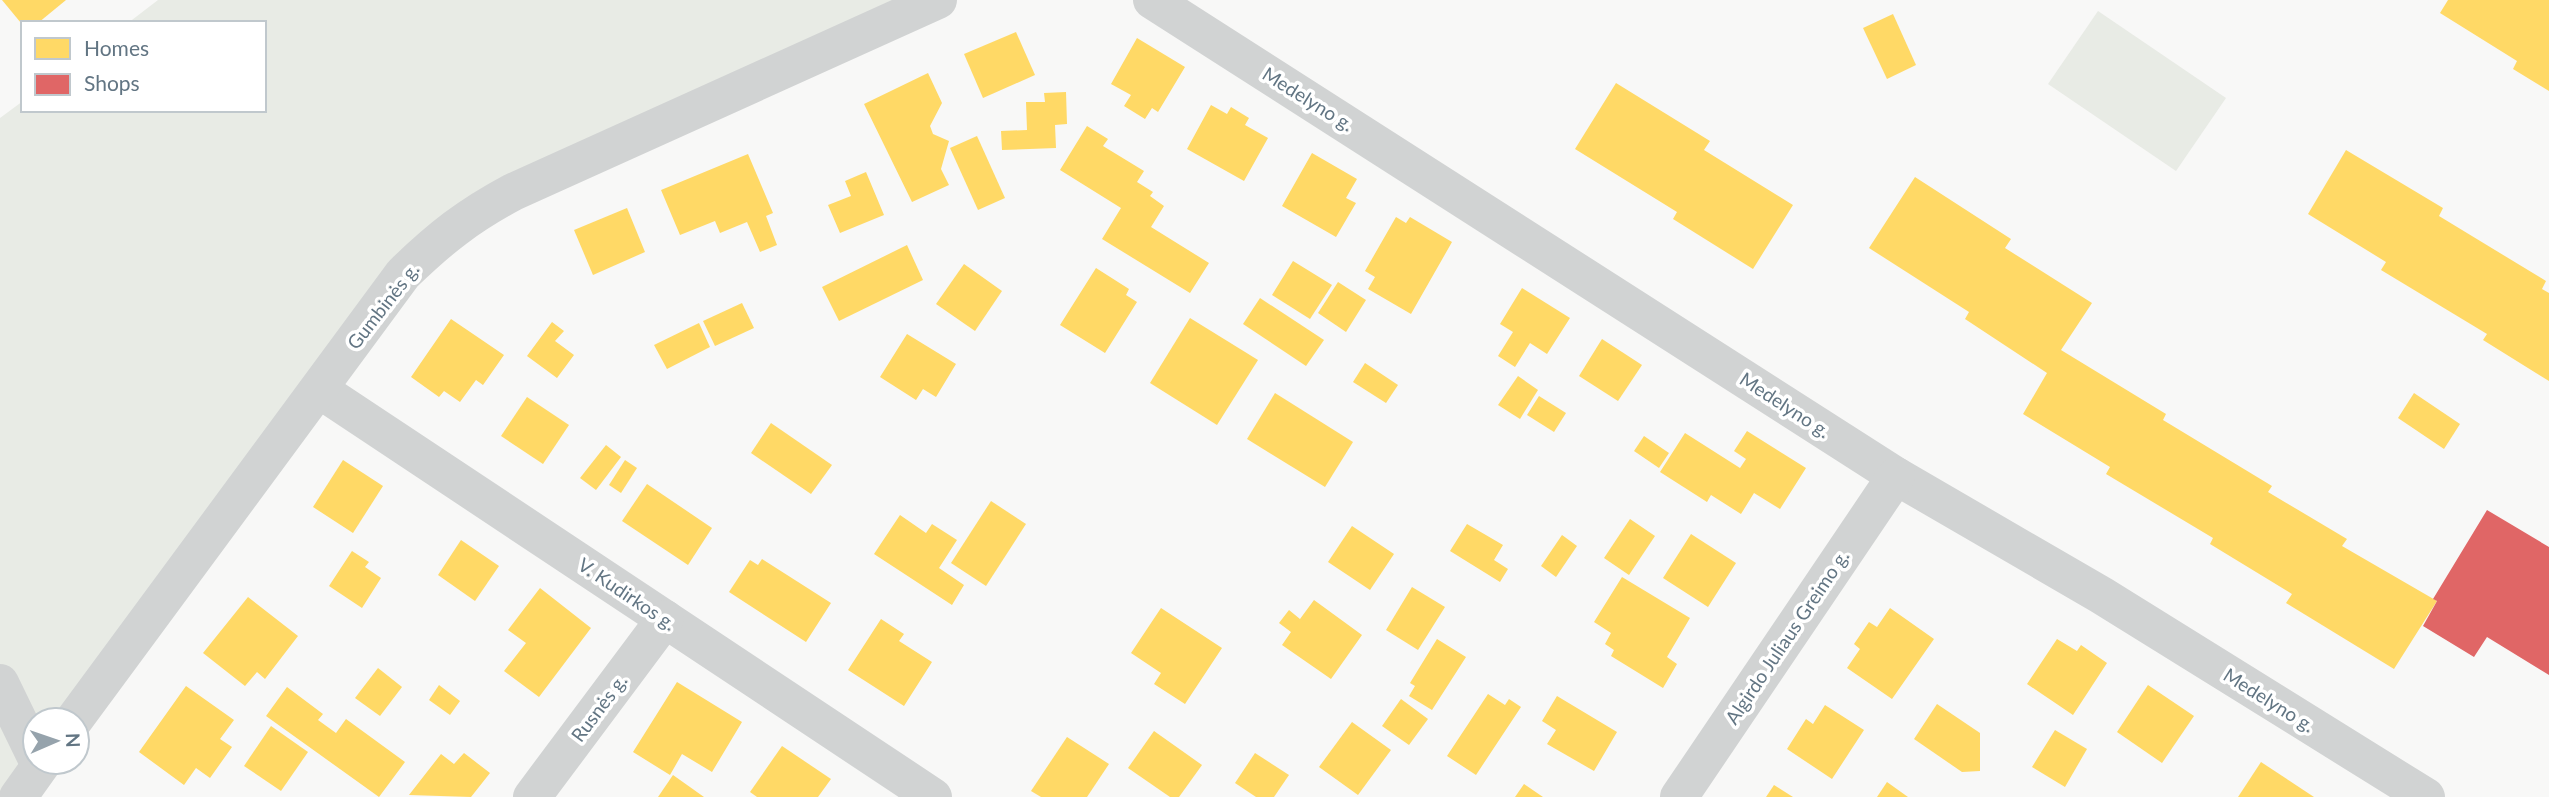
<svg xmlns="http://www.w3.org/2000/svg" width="2549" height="797" font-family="Lato,sans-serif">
	<rect width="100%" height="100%" fill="#f8f8f7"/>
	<!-- green -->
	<g fill="#e8ebe5">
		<path d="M158,0H938L473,214L74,720H35V762L0,797V118L23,101V110H264V23H128Z"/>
		<path d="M2098,11L2226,98L2176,171L2048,84Z"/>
	</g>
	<!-- homes -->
	<g fill="#ffd966">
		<path d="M2,0H66L38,23H21Z"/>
		<path d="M2448,0H2549V91L2513,69L2517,61L2440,13Z"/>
		<path d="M1893,14L1916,65L1887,79L1863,28Z"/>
		<path d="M1016,32L1035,75L983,98L964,54Z"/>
		<path d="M1137,38L1185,67L1158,112L1152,108L1145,119L1124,106L1131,95L1111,84Z"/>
		<path d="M928,73L942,103L930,126L933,134L949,141L941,169L949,185L912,202L864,104Z"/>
		<path d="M1616,83L1710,141L1704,150L1793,205L1753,269L1673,219L1677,212L1575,149Z"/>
		<path d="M1066,92L1067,124L1055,125L1056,148L1002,150L1001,131L1027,130L1026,102H1045L1044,93Z"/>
		<path d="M1211,105L1227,114L1231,107L1249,118L1245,125L1268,138L1244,181L1187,149Z"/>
		<path d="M1087,126L1108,139L1103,146L1144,171L1137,182L1153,192L1150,196L1164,206L1151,227L1209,263L1190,293L1102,239L1121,208L1060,170Z"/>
		<path d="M977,136L1005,198L978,210L950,148Z"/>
		<path d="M2346,150L2443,208L2439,216L2546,281L2542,289L2549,293V381L2483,340L2487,334L2381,270L2386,262L2308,214Z"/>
		<path d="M1312,153L1357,179L1346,198L1356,203L1336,237L1282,206Z"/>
		<path d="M748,154L773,213L766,216L777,245L760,252L747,222L720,233L715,221L680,235L661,190Z"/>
		<path d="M866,172L884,215L840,233L828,205L851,196L845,181Z"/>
		<path d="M1915,177L2011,239L2005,248L2092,303L2061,350L2166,414L2163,420L2272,486L2268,492L2347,539L2342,546L2437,601L2394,669L2286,603L2292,594L2210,544L2213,538L2106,474L2110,467L2023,414L2047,373L1965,319L1969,312L1869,248Z"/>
		<path d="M627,208L645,252L593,275L574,230Z"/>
		<path d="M1396,217L1406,223L1410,217L1452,242L1411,314L1368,289L1375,277L1365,271Z"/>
		<path d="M907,245L923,280L839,321L822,287Z"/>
		<path d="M1293,261L1332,285L1310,319L1272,295Z"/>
		<path d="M964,264L1002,291L975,331L936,304Z"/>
		<path d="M1096,268L1129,289L1126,295L1137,302L1105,353L1060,325Z"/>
		<path d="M1338,282L1366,300L1346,332L1318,313Z"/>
		<path d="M1522,288L1570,318L1547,354L1530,343L1515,367L1498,356L1513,332L1500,324Z"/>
		<path d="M1260,298L1324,340L1306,366L1243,324Z"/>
		<path d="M742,303L754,328L715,346L703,321Z"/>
		<path d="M1190,318L1258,360L1217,425L1150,383Z"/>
		<path d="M451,319L504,355L483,385L476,380L460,402L444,391L439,397L411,377Z"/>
		<path d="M552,322L564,331L555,341L574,355L557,378L527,356Z"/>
		<path d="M699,323L710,347L667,369L654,345Z"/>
		<path d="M907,334L956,364L936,397L923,389L916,400L880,377Z"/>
		<path d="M1602,339L1642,365L1618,401L1579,376Z"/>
		<path d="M1365,363L1398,385L1386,403L1353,382Z"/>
		<path d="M1518,376L1538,390L1520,419L1498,405Z"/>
		<path d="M1275,393L1353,442L1325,487L1247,439Z"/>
		<path d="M2414,393L2460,424L2444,449L2398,418Z"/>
		<path d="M1539,396L1566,413L1554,432L1527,415Z"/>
		<path d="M527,397L569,425L543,464L501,436Z"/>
		<path d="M771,423L832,465L811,494L751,453Z"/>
		<path d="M1747,431L1806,468L1780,509L1754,493L1741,514L1711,495L1707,502L1660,472L1685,433L1740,468L1746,459L1734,451Z"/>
		<path d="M1644,436L1669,453L1659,468L1634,451Z"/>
		<path d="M606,445L621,457L596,490L580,478Z"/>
		<path d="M343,460L383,486L353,533L313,507Z"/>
		<path d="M625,460L637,468L621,493L609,485Z"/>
		<path d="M647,484L712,528L688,565L622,521Z"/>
		<path d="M991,501L1026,524L986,586L951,563Z"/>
		<path d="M900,515L926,533L932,524L957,540L939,568L964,585L952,605L874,554Z"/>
		<path d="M1630,519L1655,536L1629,575L1604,558Z"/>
		<path d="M1467,524L1503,545L1494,560L1508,569L1500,582L1450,551Z"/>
		<path d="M1352,526L1394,554L1370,590L1328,562Z"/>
		<path d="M1691,534L1736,563L1708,607L1663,578Z"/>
		<path d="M1562,535L1577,546L1556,577L1541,566Z"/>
		<path d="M461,540L499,566L475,601L438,575Z"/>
		<path d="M352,551L369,562L365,567L381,578L362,608L329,586Z"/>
		<path d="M762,559L831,603L806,642L729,592L750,560L758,565Z"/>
		<path d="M1622,577L1690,618L1667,657L1677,664L1663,688L1611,656L1614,650L1605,644L1611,633L1594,622Z"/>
		<path d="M1412,587L1445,607L1418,650L1386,630Z"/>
		<path d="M540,588L591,628L539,697L504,671L526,643L508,630Z"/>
		<path d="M248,597L298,636L265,679L257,672L245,686L203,653Z"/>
		<path d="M1314,600L1362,635L1331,679L1282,645L1291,632L1279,623L1289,610L1300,619Z"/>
		<path d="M1161,608L1222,648L1185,704L1154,684L1161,673L1131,653Z"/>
		<path d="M1890,608L1934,639L1892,699L1847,668L1860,649L1854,644L1869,622L1877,627Z"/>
		<path d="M881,619L904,634L899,641L932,662L904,706L848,670Z"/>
		<path d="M1437,639L1466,657L1432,710L1409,696L1415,686L1410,683Z"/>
		<path d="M2057,639L2077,651L2081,645L2107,663L2073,715L2027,684Z"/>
		<path d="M378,668L402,687L380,716L355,698Z"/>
		<path d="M677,682L742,722L712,772L682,754L670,775L633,752Z"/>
		<path d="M439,685L460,701L450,715L429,700Z"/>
		<path d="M2148,685L2194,716L2162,763L2117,732Z"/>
		<path d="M186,686L234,720L220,739L232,747L210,778L196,768L184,785L139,752Z"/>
		<path d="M287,687L323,714L318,720L336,733L346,719L405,762L379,797L266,716Z"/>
		<path d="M1488,694L1505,705L1509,699L1521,707L1476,775L1447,756Z"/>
		<path d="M1557,696L1617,732L1594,771L1547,744L1556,730L1542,721Z"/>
		<path d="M1401,699L1428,719L1409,745L1382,726Z"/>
		<path d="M1937,704L1980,733V771L1962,772L1914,739Z"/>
		<path d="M1825,705L1864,730L1832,779L1787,749L1806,719L1813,724Z"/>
		<path d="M1352,722L1391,750L1358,795L1319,767Z"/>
		<path d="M271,726L308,752L281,791L244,766Z"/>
		<path d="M2055,730L2087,749L2065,787L2032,767Z"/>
		<path d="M1154,731L1202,765L1179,797H1170L1128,768Z"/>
		<path d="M1067,737L1109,764L1087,797H1041L1031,791Z"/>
		<path d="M782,746L831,779L818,797H757L750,792Z"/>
		<path d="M464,753L490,773L471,797L409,795L441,754L454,764Z"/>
		<path d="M1255,753L1289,775L1274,797H1256L1235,783Z"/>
		<path d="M2261,762L2314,797H2238Z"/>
		<path d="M673,775L704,797H658Z"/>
		<path d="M1887,782L1908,797H1877Z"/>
		<path d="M1524,784L1543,797H1515Z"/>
		<path d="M1774,785L1793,797H1766Z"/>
	</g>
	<!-- shops -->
	<path fill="#e06666" d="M2487,510L2549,547V675L2487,637L2474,657L2423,626L2437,601L2433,599Z"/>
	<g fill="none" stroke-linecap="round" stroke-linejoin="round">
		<!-- street -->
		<g stroke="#d1d3d3" stroke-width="38">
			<path d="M1152,0L1896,476L2101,595L2426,797"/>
			<path d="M320,390L933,797"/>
			<path d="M0,683L35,755"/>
			<path d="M74,720L403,274C440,238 468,216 513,192L938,0"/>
			<path d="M18,797L43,762"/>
			<path d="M532,797L665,619"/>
			<path d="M1679,797L1896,476"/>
		</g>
	</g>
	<g text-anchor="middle" stroke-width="7" stroke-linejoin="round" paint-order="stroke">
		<!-- street labels -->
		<g font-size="19" fill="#627583" stroke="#fff">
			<text transform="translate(1308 99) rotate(32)" y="7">Medelyno g.</text>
			<text transform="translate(383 306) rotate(-52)" y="7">Gumbinės g.</text>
			<text transform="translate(1785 405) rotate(33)" y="7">Medelyno g.</text>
			<text transform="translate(627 594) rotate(34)" y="7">V. Kudirkos g.</text>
			<text transform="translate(1787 637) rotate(-56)" y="7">Algirdo Juliaus Greimo g.</text>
			<text transform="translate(2269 700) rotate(32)" y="7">Medelyno g.</text>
			<text transform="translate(599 708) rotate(-53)" y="7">Rusnės g.</text>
		</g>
	</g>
	<!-- legend -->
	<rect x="21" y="21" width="245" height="91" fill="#ffffff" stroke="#c0c8cd" stroke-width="2"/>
	<rect x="35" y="38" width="35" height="21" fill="#ffd966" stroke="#c0c8cd" stroke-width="2"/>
	<text x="84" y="56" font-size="21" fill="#627583">Homes</text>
	<rect x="35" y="74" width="35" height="21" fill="#e06666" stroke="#c0c8cd" stroke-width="2"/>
	<text x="84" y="91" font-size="21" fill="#627583">Shops</text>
	<!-- north arrow -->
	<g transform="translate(56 741) rotate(88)"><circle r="33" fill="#ffffff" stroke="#c0c8cd" stroke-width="2"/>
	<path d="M0-5L12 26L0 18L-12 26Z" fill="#96a3ac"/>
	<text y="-10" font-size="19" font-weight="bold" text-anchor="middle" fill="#627583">N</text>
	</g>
</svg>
